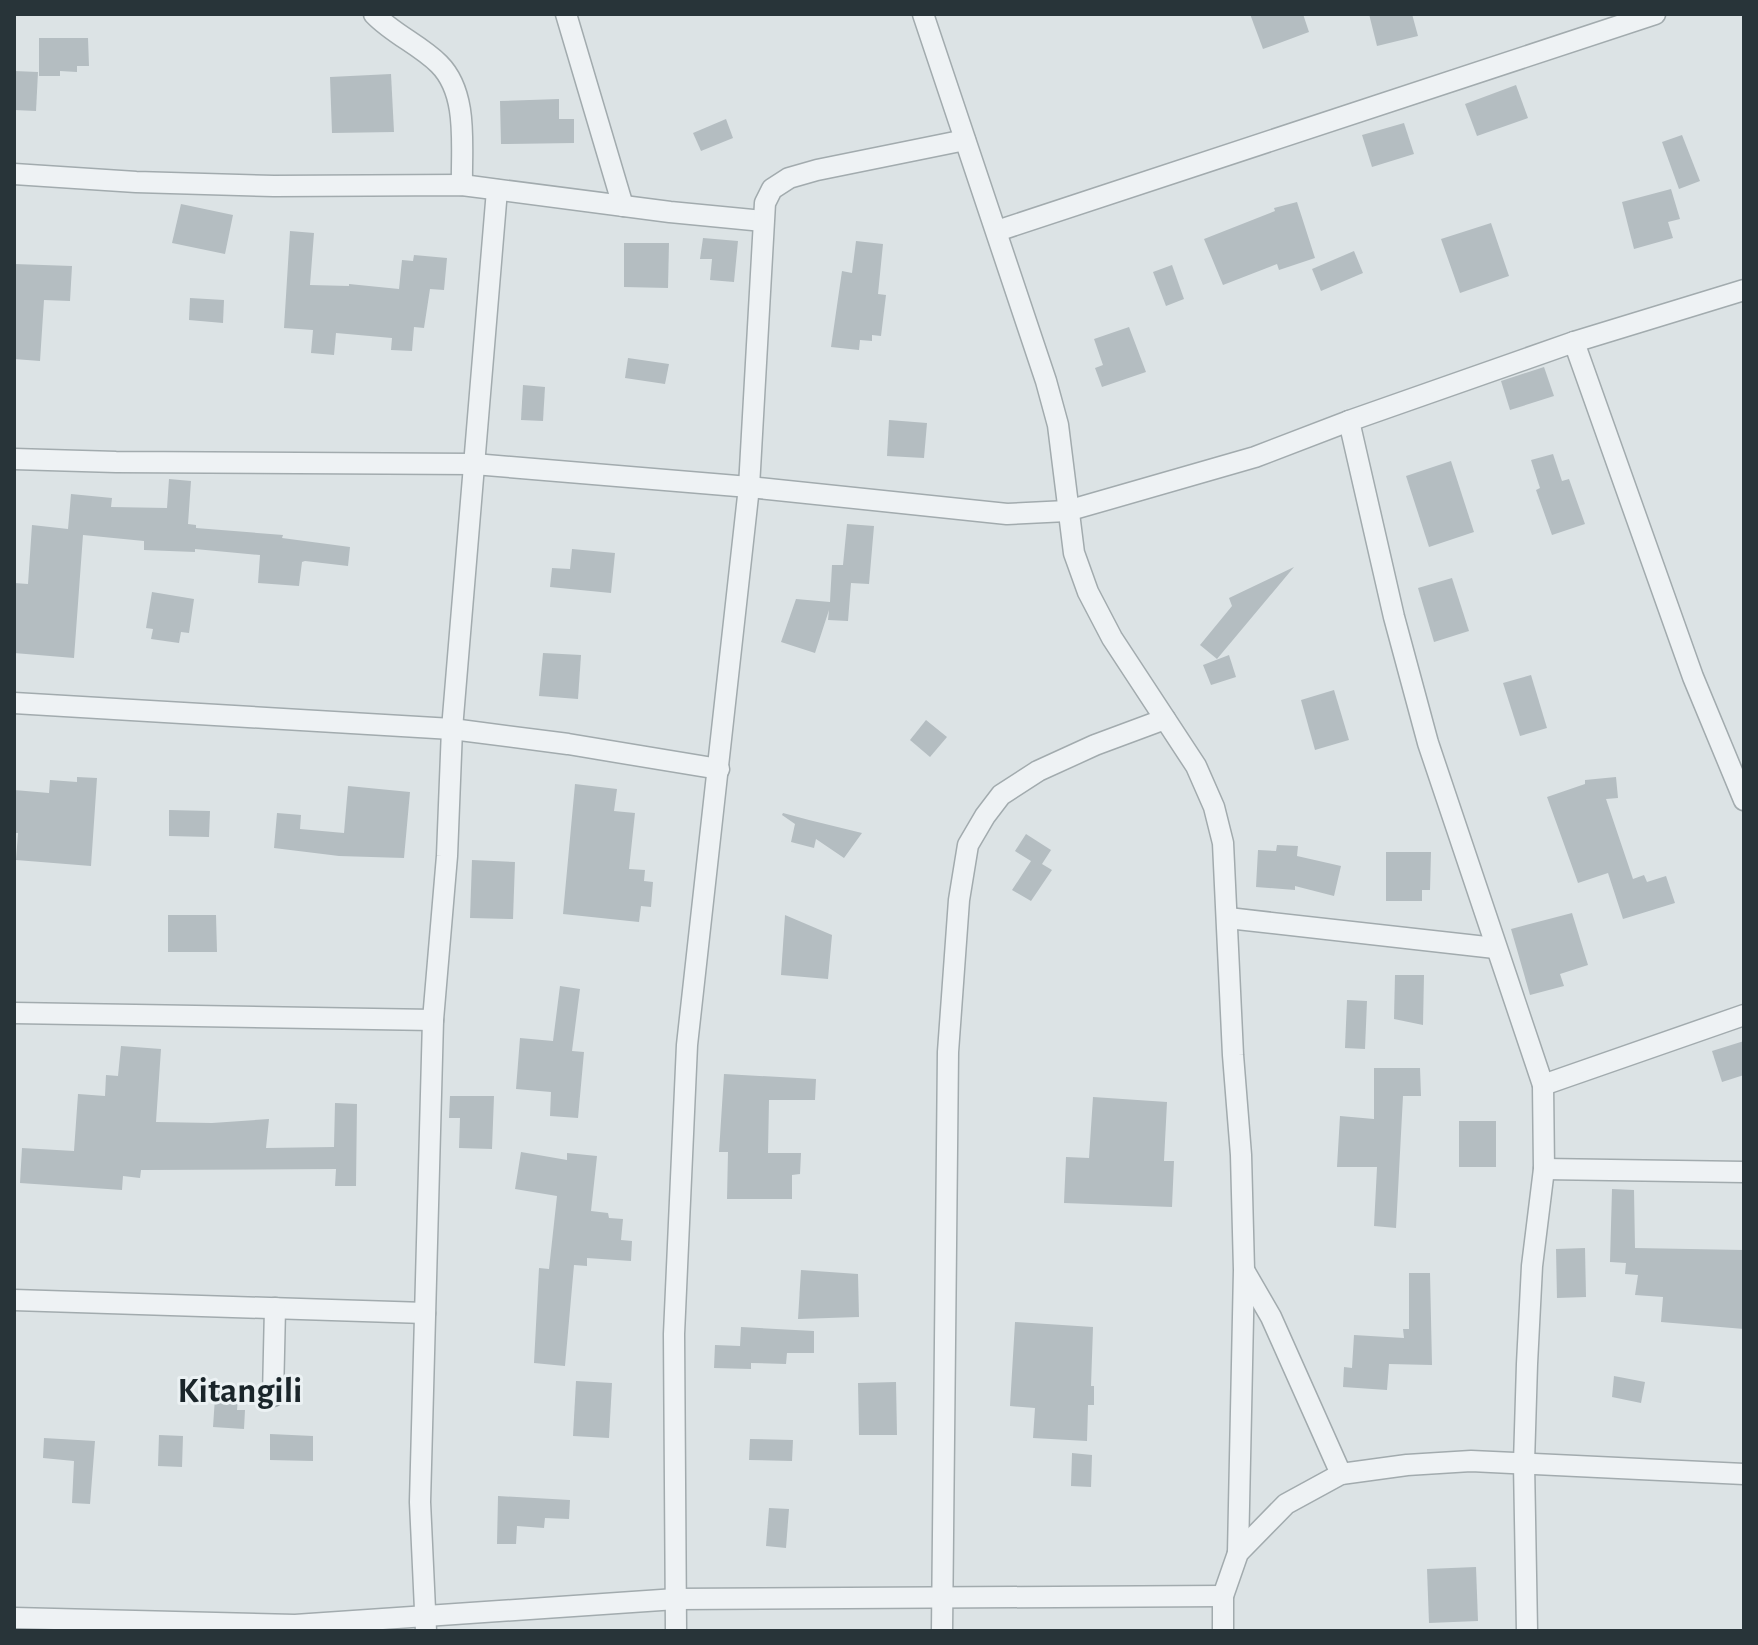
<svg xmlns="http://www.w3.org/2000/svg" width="1758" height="1645" font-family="'Alegreya Sans',sans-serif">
	<rect width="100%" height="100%" fill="#dce3e5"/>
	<!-- building -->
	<g fill="#b4bdc1">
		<path d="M1250,14H1303L1309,32L1263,49Z"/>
		<path d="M1369,14H1412L1418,36L1377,46Z"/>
		<path d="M39,38H88L89,66H77V72L60,71V76H39Z"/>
		<path d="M14,71L38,72L36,111L14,110Z"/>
		<path d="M391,74L394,132L332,133L330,77Z"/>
		<path d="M1516,85L1528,118L1477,136L1465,104Z"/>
		<path d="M559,99V119H574V143L501,144L500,101Z"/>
		<path d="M726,119L733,138L701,151L693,133Z"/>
		<path d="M1404,123L1414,154L1372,167L1362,135Z"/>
		<path d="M1682,135L1700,181L1679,189L1662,142Z"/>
		<path d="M1671,189L1680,219L1668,222L1673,238L1634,249L1622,202Z"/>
		<path d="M1297,202L1315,258L1279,270L1277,264L1223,285L1204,239L1275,211L1274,208Z"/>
		<path d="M181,204L233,215L225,254L172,243Z"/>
		<path d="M1491,223L1509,276L1460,293L1441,239Z"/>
		<path d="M290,231L314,233L310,285L349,286V284L399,289L402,260L413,261L414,255L447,258L444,290L430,289L424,328L414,327L412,351L391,350L392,338L336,333L334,355L311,353L313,330L284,328Z"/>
		<path d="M703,238L738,241L734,282L710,280L712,259H700Z"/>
		<path d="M856,241L883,244L878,294L886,295L881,336L872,335V341L860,340L859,350L831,347L842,271L852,273Z"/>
		<path d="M624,243H669L668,288L624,287Z"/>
		<path d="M1354,251L1363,273L1321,291L1312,269Z"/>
		<path d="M14,264L72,266L70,301L44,300L40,361L14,359Z"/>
		<path d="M1172,265L1184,299L1166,306L1153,272Z"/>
		<path d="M190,298L224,300L223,323L189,320Z"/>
		<path d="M1129,327L1146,372L1102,387L1095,368L1103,365L1094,339Z"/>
		<path d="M628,358L669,364L665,384L625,378Z"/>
		<path d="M1544,367L1554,396L1510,410L1501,381Z"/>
		<path d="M523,385L545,387L543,421L521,420Z"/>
		<path d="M889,420L927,423L924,458L887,456Z"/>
		<path d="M1553,454L1562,481L1569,479L1585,524L1552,535L1536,490L1540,488L1531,460Z"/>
		<path d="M1451,461L1474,532L1429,547L1406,476Z"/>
		<path d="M169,479L191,481L188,524L196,525V528L283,535L282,538L350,547L348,566L305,561L302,562L299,586L258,583L260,555L195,549V552L144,550V541L83,535L74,658L14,653V583L28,584L32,525L68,529L71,494L112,498L111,507L167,508Z"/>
		<path d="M847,524L874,526L869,584L851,583L848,621L828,620L829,610L815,653L781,642L796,599L830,602L832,565H843Z"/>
		<path d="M572,549L615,553L611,593L550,587L552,568L570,569Z"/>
		<path d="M1294,567L1217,659L1200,645L1232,606L1229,598Z"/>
		<path d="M1452,578L1469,631L1434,642L1418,588Z"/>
		<path d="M152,592L194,599L189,633L181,632L179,643L151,639L153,629L146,628Z"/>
		<path d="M543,653L581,655L578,699L539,696Z"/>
		<path d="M1229,655L1236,677L1211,685L1203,665Z"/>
		<path d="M1531,675L1547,728L1520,736L1503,683Z"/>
		<path d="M1334,690L1349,740L1315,750L1301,700Z"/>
		<path d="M926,720L947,737L930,757L910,740Z"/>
		<path d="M77,777L97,778L91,866L16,860L18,833H14V790L49,793L50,780L77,782Z"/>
		<path d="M1616,777L1618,798L1606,799L1633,879L1644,875L1647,882L1666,876L1675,903L1623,919L1608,873L1578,883L1547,797L1585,784V780Z"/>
		<path d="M575,784L617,789L614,811L635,813L629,869L645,870L644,881L653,882L651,907L641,906L639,922L563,914Z"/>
		<path d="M348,786L410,792L404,858L339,856L274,848L277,813L301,815L300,829L344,833Z"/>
		<path d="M169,810L210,811L209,837L169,836Z"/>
		<path d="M783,813L809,820L862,833L844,858L816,839L814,848L791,842L795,824L782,815Z"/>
		<path d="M1026,834L1051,850L1042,864L1052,870L1031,901L1012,890L1031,861L1015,851Z"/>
		<path d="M1277,845L1298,846L1297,856L1341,866L1334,896L1295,886V890L1256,887L1258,850L1276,851Z"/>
		<path d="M1386,852H1431L1430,890H1422V901H1386Z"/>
		<path d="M472,860L515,862L513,919L470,918Z"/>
		<path d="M1572,913L1588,965L1560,974L1564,986L1530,995L1511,929Z"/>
		<path d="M168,915H216L217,952H168Z"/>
		<path d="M785,915L832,935L828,979L781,975Z"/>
		<path d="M1395,975H1424L1423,1025L1394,1019Z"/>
		<path d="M560,986L580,989L572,1051L584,1052L578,1118L550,1116L551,1092L516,1089L520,1038L553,1041Z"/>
		<path d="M1347,1000L1367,1001L1365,1049L1345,1048Z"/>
		<path d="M1744,1041V1075L1722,1082L1712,1051Z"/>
		<path d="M121,1046L161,1049L156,1122L212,1123L269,1119L266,1148L334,1147L335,1103L357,1104L356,1186H335L336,1169L141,1170L140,1178L123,1176L122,1190L20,1183L22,1148L74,1151L78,1094L105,1096L106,1075L118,1076Z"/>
		<path d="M1374,1068H1420L1421,1096H1403L1396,1228L1374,1226L1377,1167H1337L1340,1116L1374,1119Z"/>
		<path d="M724,1074L816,1079L815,1100H769L768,1153H801L800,1174L792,1175V1199H727L728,1152H719Z"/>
		<path d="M450,1096H494L492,1149L459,1148L460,1118H449Z"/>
		<path d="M1093,1097L1167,1102L1164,1161H1174L1172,1207L1064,1203L1066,1157L1089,1158Z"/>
		<rect x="1459" y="1121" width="37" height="46"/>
		<path d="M521,1152L567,1160V1153L597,1156L591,1211L608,1213L609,1218L623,1219L621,1240L632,1241L631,1261L587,1258V1266L574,1265L565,1366L534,1363L539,1268L549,1269L557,1196L515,1189Z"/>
		<path d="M1612,1189L1634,1190L1635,1248L1744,1250V1329L1661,1322L1663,1297L1635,1295L1638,1275L1625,1274L1626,1263L1610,1262Z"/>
		<path d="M1585,1248L1586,1297L1557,1298L1556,1249Z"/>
		<path d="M801,1270L858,1274L859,1317L798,1319Z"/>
		<path d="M1409,1273H1430L1432,1365L1389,1364L1387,1390L1343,1387L1344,1367L1352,1368L1354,1335L1404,1338L1403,1329H1409Z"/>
		<path d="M1015,1322L1093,1327L1091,1386H1094V1405H1088L1087,1441L1033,1438L1035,1408L1010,1406Z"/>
		<path d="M741,1327L814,1331V1353H787L786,1364L751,1363V1369L714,1368L715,1345L740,1346Z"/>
		<path d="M1614,1376L1645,1382L1641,1403L1612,1397Z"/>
		<path d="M576,1381L612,1383L609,1438L573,1436Z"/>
		<path d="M896,1382L897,1435H859L858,1383Z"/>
		<path d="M216,1383L239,1385L237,1410H245L244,1429L213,1427Z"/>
		<path d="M270,1434L313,1436V1461L270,1460Z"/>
		<path d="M159,1435L183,1436L182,1467L158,1466Z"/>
		<path d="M44,1438L95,1441L90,1504L72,1503L74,1461L43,1458Z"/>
		<path d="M750,1439L793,1440L792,1461L749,1460Z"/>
		<path d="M1072,1453L1092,1455L1091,1487L1071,1486Z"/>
		<path d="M498,1496L570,1500L569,1519L545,1518L544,1528L517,1526L516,1544H497Z"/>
		<path d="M769,1508L789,1509L786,1548L766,1546Z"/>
		<path d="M1476,1567L1478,1621L1429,1623L1427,1569Z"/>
	</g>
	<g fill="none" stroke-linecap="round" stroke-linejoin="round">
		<defs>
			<g id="minor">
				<path d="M374,14C393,34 420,45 439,64C469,94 461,147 462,185"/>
				<path d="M566,14L623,206"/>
				<path d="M923,14L1046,381L1058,425L1074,553L1088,592L1112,638L1196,766L1214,807L1223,843L1233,1055L1241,1155L1244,1270L1238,1553"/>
				<path d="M14,174L136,182L274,186L462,185L670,212L763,221"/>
				<path d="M997,231L1655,14"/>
				<path d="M1574,342L1693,677L1744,800"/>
				<path d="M1349,421L1394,617L1428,743L1543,1085L1544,1169L1532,1266L1527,1364L1524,1463L1527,1631"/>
				<path d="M14,459L116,462L474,464L749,487L1007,514L1067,511L1255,457L1349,421L1574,342L1744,290"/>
				<path d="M14,703L452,729L568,744L719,769"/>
				<path d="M1228,918L1495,948"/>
				<path d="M14,1013L433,1020"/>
				<path d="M1543,1085L1744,1015"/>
				<path d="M1544,1169L1744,1172"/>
				<path d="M1245,1272L1271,1317L1341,1474"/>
				<path d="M14,1300L425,1313"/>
				<path d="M273,1396L275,1308"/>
				<path d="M14,1618L295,1625L676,1599L1223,1596"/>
				<path d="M426,1631L420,1502L433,1020L447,856L452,729L497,190"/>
				<path d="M676,1631L674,1334L687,1045L749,487L765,203L772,189L789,178L817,170L965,140"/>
				<path d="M942,1631L948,1052L959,900L968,845L985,816L1001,795L1038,771L1095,745L1165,719"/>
				<path d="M1223,1631V1596L1238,1553L1286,1504L1341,1474L1407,1465L1471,1461L1744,1474"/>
			</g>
		</defs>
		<!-- minor casing -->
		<use href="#minor" stroke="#a2abae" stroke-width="23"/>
		<!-- minor -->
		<use href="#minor" stroke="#eef2f4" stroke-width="20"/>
	</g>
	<g text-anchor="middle" stroke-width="6" stroke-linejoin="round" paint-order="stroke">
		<!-- quarter labels -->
		<g font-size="36" font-weight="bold" fill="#1a252a" stroke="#ebf1f3">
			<text x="240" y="1402">Kitangili</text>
		</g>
	</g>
	<!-- border -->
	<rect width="1758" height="1645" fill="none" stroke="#283439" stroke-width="32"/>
</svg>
